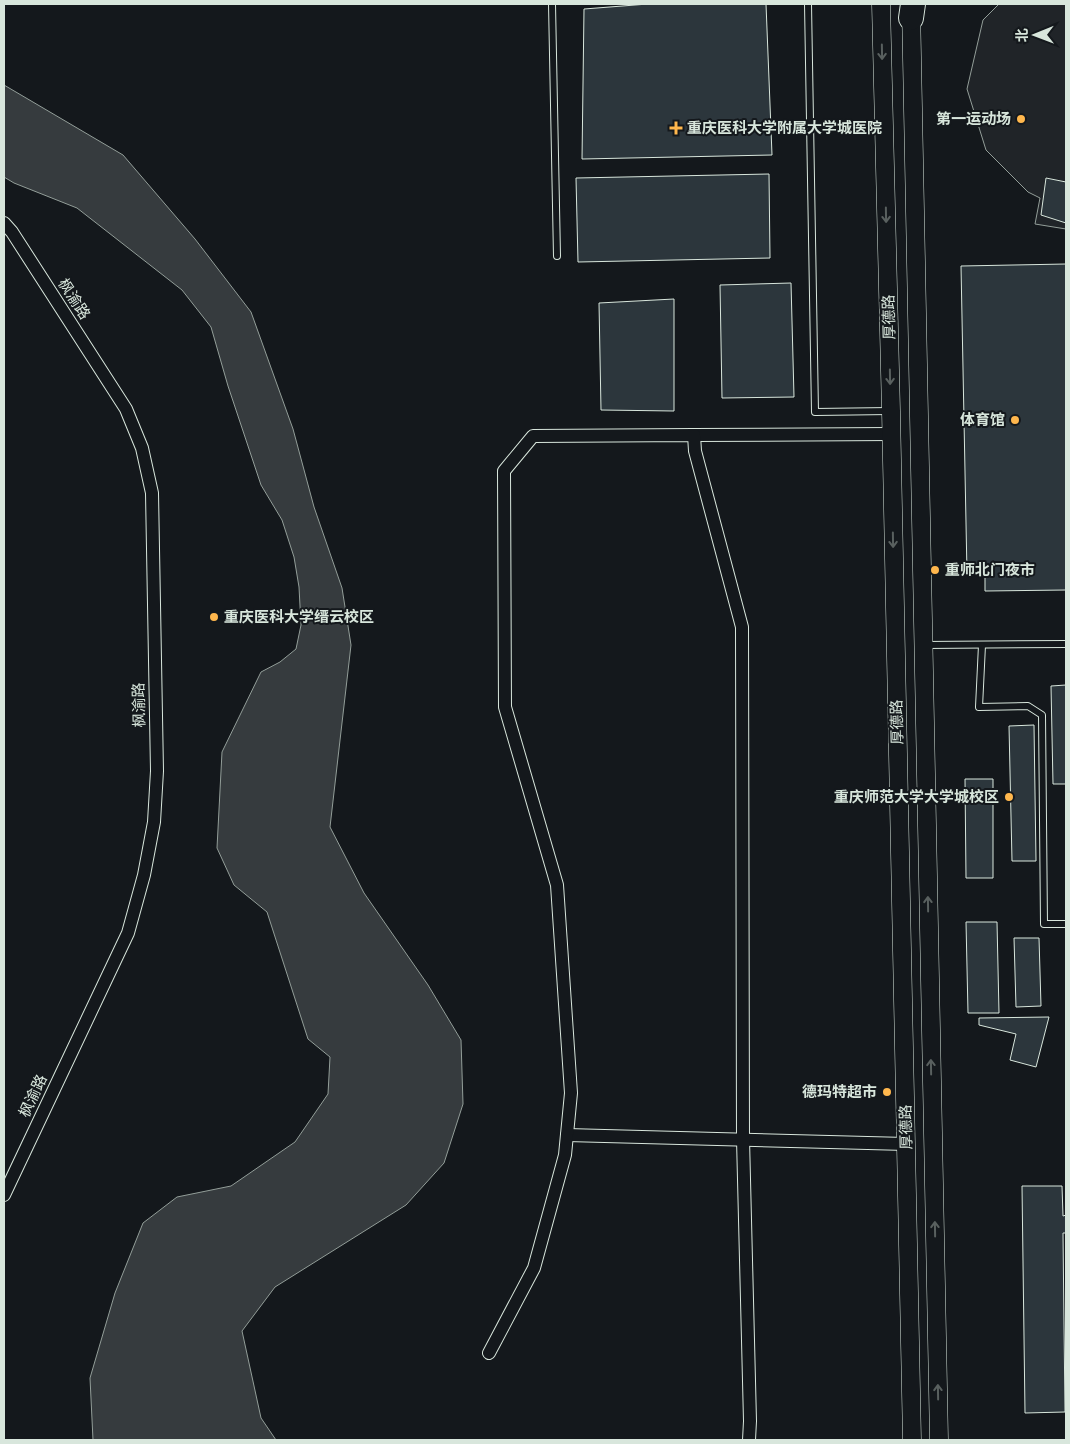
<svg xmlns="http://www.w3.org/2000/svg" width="1070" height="1444" font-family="'Noto Serif','Noto Sans SC',serif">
	<rect width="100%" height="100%" fill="#14181c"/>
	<!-- green -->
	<path fill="#202428" stroke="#939e99" d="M999,4H1066V229L1035,224L1040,198L1028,192L986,150L967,89L983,20Z"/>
	<!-- water -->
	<path fill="#363b3e" stroke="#939e99" d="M4,85L123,155L195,239L251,312L293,429L314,507L342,588L351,645L330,827L364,893L428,985L461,1040L463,1104L444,1163L406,1205L275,1287L242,1331L261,1418L276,1440H93L90,1378L115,1293L143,1223L177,1197L231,1186L295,1142L328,1094L330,1057L308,1039L267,912L234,885L217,848L222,752L261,672L280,662L296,649L301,625L299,587L294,557L282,520L261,485L228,386L211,327L182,290L77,208L14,183L4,177Z"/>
	<!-- building -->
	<g fill="#2c363c" stroke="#d8e6dc">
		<path d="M648,4H766L772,155L582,159L584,9Z"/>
		<path d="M769,174L770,258L578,262L576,178Z"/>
		<path d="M1046,178L1066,182V223L1041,215Z"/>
		<path d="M1066,264V590L985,591V574H967L961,266Z"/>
		<path d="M791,283L794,397L722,398L720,285Z"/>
		<path d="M674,299V411L601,410L599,303Z"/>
		<path d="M1066,685V784H1053L1051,686Z"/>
		<path d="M1034,725L1036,861H1012L1009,726Z"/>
		<path d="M965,779H993V878H966Z"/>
		<path d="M966,922H997L999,1013H968Z"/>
		<path d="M1014,938H1039L1041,1006L1016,1007Z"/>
		<path d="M1049,1017L1036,1067L1010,1060L1016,1034L979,1025V1018Z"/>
		<path d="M1022,1186H1062L1063,1216L1066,1215V1233H1063L1065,1412L1025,1413Z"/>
	</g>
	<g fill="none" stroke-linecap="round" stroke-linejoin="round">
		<defs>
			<g id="lane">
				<path d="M552,4L557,256"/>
				<path d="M808,4L815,412L890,411"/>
				<path d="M925,645L1066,644"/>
				<path d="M982,645L979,707L1028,706L1042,715L1044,924H1066"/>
			</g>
			<g id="street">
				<path d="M4,223L12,232L126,409L142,448L152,493L157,771L154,822L144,875L128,933L4,1195"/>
				<path d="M694,435L891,434"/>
				<path d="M567,1135L906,1144"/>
				<path d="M489,1353L534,1268L565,1155L571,1093L557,885L505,707L504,471L533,436L694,435L695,451L742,627L743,1139L750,1421L749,1440"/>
			</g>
			<g id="secondary">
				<path d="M881,4L891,411L912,1440"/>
				<path d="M911,6L939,1440"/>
			</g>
			<path id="highway" d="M911,18L913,4"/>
		</defs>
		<!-- lane casing -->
		<use href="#lane" stroke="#d8e6dc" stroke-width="8"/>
		<!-- street casing -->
		<use href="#street" stroke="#d8e6dc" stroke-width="14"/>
		<!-- secondary casing -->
		<use href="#secondary" stroke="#d8e6dc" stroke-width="19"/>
		<!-- highway casing -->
		<use href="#highway" stroke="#d8e6dc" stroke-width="26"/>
		<!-- lane -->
		<use href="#lane" stroke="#14181c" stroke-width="6"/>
		<!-- street -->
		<use href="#street" stroke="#14181c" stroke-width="12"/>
		<!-- secondary -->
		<use href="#secondary" stroke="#14181c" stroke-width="18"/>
		<!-- highway -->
		<use href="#highway" stroke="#14181c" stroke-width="24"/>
	</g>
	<!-- one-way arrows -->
	<defs><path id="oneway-shaft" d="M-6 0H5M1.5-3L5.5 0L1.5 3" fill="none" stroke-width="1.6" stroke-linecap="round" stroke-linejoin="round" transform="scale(1.25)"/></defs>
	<g stroke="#59605f">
		<use href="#oneway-shaft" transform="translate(882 52) rotate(89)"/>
		<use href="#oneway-shaft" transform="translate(886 215) rotate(89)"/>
		<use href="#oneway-shaft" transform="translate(890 377) rotate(89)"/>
		<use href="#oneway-shaft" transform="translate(893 540) rotate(89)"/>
		<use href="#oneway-shaft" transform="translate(928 904) rotate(-91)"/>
		<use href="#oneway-shaft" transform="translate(931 1067) rotate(-91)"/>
		<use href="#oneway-shaft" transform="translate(935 1229) rotate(-91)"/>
		<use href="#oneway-shaft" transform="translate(938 1392) rotate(-91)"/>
	</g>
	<!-- markers -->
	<g fill="#ffb74d" stroke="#14181c" stroke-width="2">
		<circle cx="1021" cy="119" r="5"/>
		<path d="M673.5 120.5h5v5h5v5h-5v5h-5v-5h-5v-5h5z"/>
		<circle cx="1015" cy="420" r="5"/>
		<circle cx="935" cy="570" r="5"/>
		<circle cx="214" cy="617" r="5"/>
		<circle cx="1009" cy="797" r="5"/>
		<circle cx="887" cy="1092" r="5"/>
	</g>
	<g text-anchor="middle" stroke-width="4" stroke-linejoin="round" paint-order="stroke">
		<!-- poi labels -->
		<g font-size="15" font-weight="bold" fill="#d8e6dc" stroke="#14181c" text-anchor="end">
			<text x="1011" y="124">第一运动场</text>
			<text x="687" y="133" text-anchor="start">重庆医科大学附属大学城医院</text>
			<text x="1005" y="425">体育馆</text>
			<text x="945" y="575" text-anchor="start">重师北门夜市</text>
			<text x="224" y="622" text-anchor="start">重庆医科大学缙云校区</text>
			<text x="999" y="802">重庆师范大学大学城校区</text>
			<text x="877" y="1097">德玛特超市</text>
		</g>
		<!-- street labels -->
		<g font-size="15" fill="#d8e6dc" stroke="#14181c">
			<text transform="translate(74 299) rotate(57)" y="5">枫渝路</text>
			<text transform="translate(889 317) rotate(-91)" y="5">厚德路</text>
			<text transform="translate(139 705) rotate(-91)" y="5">枫渝路</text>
			<text transform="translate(897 722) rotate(-91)" y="5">厚德路</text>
			<text transform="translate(33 1096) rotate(-65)" y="5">枫渝路</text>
			<text transform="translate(906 1127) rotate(-91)" y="5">厚德路</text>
		</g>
	</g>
	<!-- border -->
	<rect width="1070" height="1444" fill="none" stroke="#d8e6dc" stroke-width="10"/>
	<!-- north arrow -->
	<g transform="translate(1035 35) rotate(269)" stroke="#14181c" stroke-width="4" paint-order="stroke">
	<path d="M0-4L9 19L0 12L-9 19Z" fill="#d8e6dc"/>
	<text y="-8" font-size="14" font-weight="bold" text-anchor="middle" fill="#d8e6dc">北</text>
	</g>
</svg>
